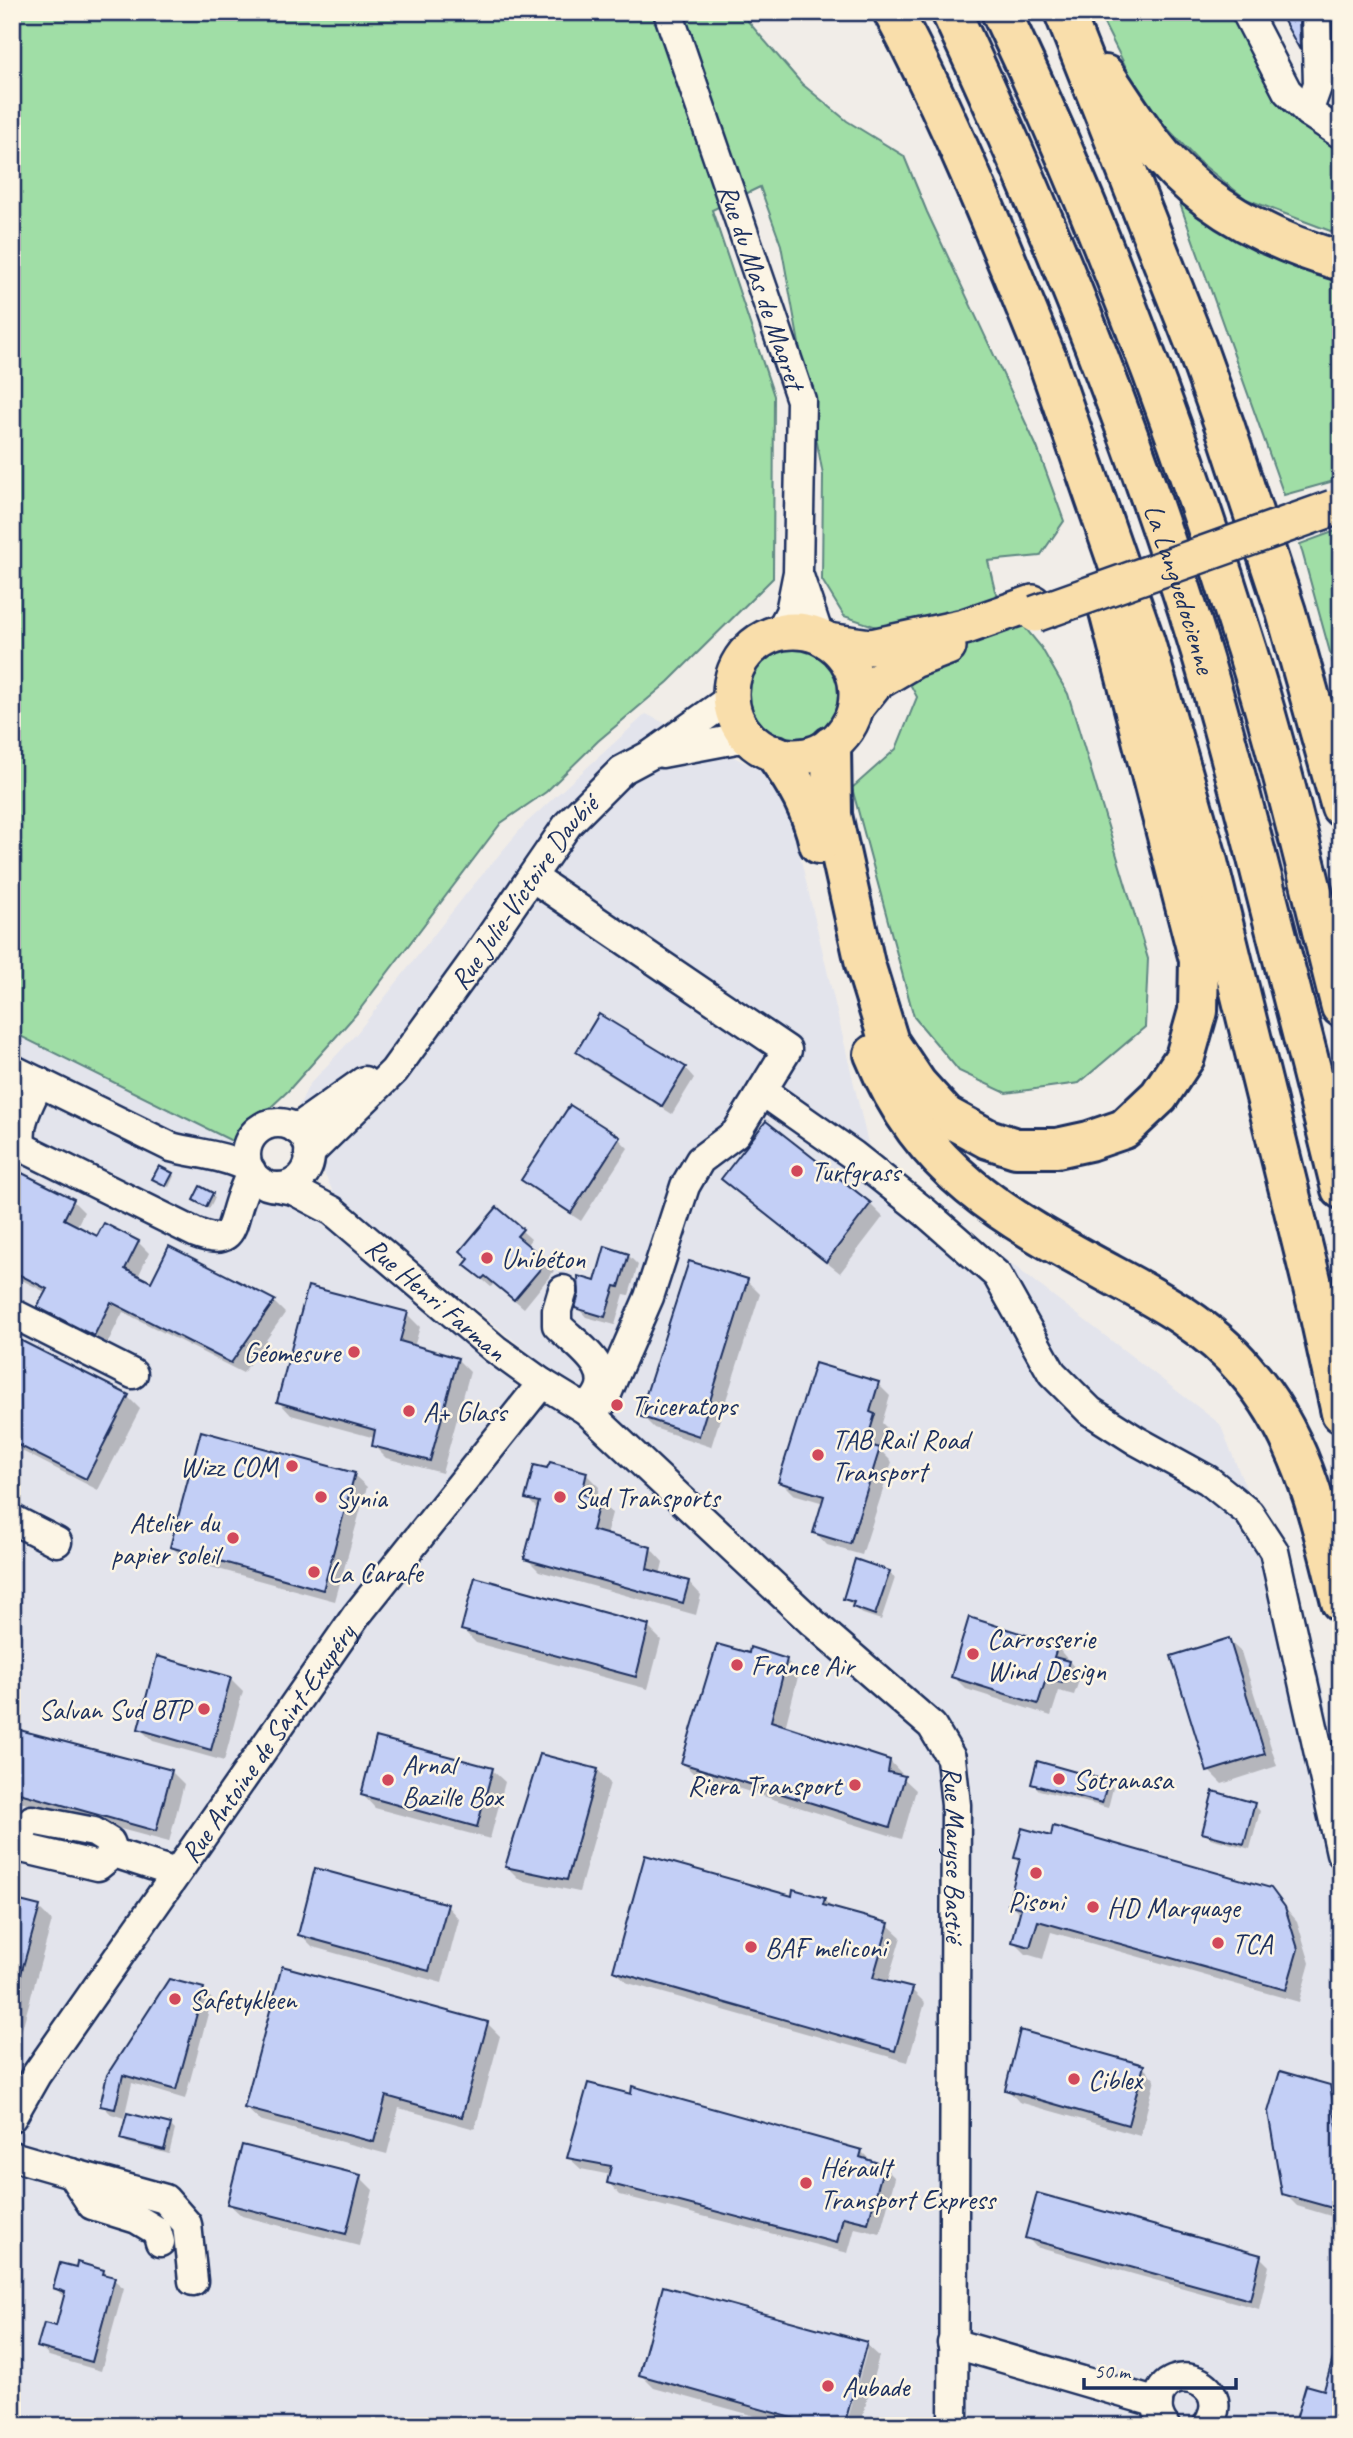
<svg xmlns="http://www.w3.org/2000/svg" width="1353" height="2438" font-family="Caveat,sans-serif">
	<rect width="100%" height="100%" fill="#f1ede8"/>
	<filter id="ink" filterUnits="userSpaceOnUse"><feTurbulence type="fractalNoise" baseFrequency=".0143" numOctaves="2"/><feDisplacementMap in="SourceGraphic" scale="14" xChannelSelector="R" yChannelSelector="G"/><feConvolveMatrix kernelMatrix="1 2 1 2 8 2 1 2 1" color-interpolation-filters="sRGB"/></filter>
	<g filter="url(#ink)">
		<!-- built -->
		<g fill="#e3e4ec">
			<path d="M646,714L764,772L787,801L871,1156L1220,1424L1319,1669L1341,1777V2426H12V2134L38,2086L294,1718L555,1374L333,1192L296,1112L309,1085L357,1033L466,894L525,824Z"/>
			<path d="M12,1032L234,1142L224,1171L317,1215L516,1382L517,1401L12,2097Z"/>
		</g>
		<!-- green -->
		<g fill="#a0dea6" stroke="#5e8682" stroke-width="2">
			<path d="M12,12H740L802,84L847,121L904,156L927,212L1037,447L1064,521L1040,556L988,561L995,591L1041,647L1068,694L1148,959L1145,1027L1079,1083L1006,1093L959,1071L914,1017L852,788L896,749L917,697L880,628L844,616L822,580L823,475L781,245L760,187L712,210L774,396L773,578L668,682L598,741L546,792L501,823L357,1013L288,1091L234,1142L12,1032Z"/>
			<path d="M1098,12H1235L1341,142V235L1246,199L1198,161L1144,103Z"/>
			<path d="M1174,187L1341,269V479L1284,495Z"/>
			<path d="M1341,529V692L1300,544Z"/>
			<circle cx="793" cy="692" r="47"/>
		</g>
		<!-- shadow -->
		<g fill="#0003">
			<path d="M1279,12H1307V55L1301,49Z"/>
			<path d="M578,1052L685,1068L694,1078L672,1114L587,1061Z"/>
			<path d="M766,1124L870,1204L883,1217L840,1273L736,1192L723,1179Z"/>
			<path d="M619,1139L628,1148L581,1221L532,1189L523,1180Z"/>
			<path d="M12,1170L73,1201L84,1212L76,1228L97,1239L138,1242L149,1253L138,1277L152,1284L170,1249L274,1302L285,1313L243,1373L123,1312L106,1346L51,1318L39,1307L47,1293L12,1275Z"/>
			<path d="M172,1174L174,1176L169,1187L157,1181Z"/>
			<path d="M200,1189L215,1197L209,1209L195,1200Z"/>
			<path d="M497,1209L531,1239L526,1246L554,1271L524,1308L494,1283L491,1287L476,1274Z"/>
			<path d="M628,1255L638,1265L629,1295L624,1294L615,1325L586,1317L577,1307L596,1283Z"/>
			<path d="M747,1281L760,1294L711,1447L654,1428L641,1415Z"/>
			<path d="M407,1314L420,1327L414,1347L457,1359L470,1372L442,1473L386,1458L373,1445L375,1438L291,1415L279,1402Z"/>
			<path d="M12,1338L128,1397L140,1409L98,1490L12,1446Z"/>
			<path d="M878,1384L890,1396L882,1423L887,1428L880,1450L892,1462L862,1555L827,1545L815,1532L824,1503L793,1494L780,1481Z"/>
			<path d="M586,1474L599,1487L596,1500L612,1513L606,1536L651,1549L663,1562L660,1575L689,1582L701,1595L696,1615L539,1571L526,1558L538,1510L527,1498Z"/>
			<path d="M354,1475L367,1487L335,1601L185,1560L172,1547Z"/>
			<path d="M889,1572L895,1578L881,1620L860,1613L845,1598Z"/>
			<path d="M648,1627L661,1640L648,1689L476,1643L463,1630Z"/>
			<path d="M1228,1640L1241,1652L1277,1766L1222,1784L1209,1771Z"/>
			<path d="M1057,1647L1081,1675L1074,1695L1059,1691L1051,1716L966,1689L953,1676Z"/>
			<path d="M750,1655L786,1660L799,1673L785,1728L890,1761L902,1774V1777L916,1790L902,1839L695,1775L682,1762Z"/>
			<path d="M230,1678L243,1691L224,1761L153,1741L140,1729Z"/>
			<path d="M12,1729L171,1771L184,1784L169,1842L12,1800Z"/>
			<path d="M492,1770L505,1782L490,1839L375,1808L363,1795Z"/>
			<path d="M598,1770L610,1783L579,1892L520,1880L507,1867Z"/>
			<path d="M1107,1782L1113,1788L1108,1808L1039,1790L1033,1784Z"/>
			<path d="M1254,1805L1260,1811L1250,1849L1210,1838L1204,1832Z"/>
			<path d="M1052,1838L1270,1890L1297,1921L1310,1963L1299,2002L1051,1932L1043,1959L1026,1954L1014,1942L1021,1915L1010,1903L1021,1862L1016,1857Z"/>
			<path d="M793,1898L824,1900L834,1909L888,1925L901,1937L887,1984L912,1990L925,2003L908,2062L628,1983L615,1971Z"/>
			<path d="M12,1901L39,1908L52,1921L12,2065Z"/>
			<path d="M447,1906L459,1919L442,1983L313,1947L300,1934Z"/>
			<path d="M170,1981L203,1990L212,1999L185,2099L132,2083L124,2118L111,2114L102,2105Z"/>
			<path d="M488,2024L500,2036L475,2129L399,2108L387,2154L259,2120L246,2108Z"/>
			<path d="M1143,2067L1155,2080L1140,2136L1019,2102L1007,2089Z"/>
			<path d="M1329,2087L1341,2098V2219L1297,2206L1284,2193Z"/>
			<path d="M632,2096L861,2151L873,2163L883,2166L895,2178L880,2234L855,2228L848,2253L620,2195L609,2183L611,2175L581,2169L569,2158Z"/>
			<path d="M170,2125L175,2130L169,2154L127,2143L122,2138Z"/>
			<path d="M360,2177L373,2190L359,2246L242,2216L229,2204Z"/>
			<path d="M1027,2237L1260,2257L1269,2266L1259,2309L1036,2247Z"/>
			<path d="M103,2271L124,2288L101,2371L49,2356L39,2347L57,2329L65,2298L55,2288Z"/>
			<path d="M1341,2306V2426L1325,2392L1340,2339L1333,2332Z"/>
			<path d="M866,2344L879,2356L860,2426H846L867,2350H863L842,2426H791L654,2388L641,2375Z"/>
			<path d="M12,2408L20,2409L32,2422V2425L35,2426H12Z"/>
		</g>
		<!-- building -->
		<g fill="#c3cff6" stroke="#1b2f5e" stroke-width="2">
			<path d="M1279,12H1299L1300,50Z"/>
			<path d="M599,1014L686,1067L662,1106L576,1052Z"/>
			<path d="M570,1105L620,1137L571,1213L521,1180Z"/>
			<path d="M766,1121L871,1203L826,1262L721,1179Z"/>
			<path d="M159,1166L173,1173L166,1186L152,1179Z"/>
			<path d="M12,1168L74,1199L64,1219L97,1236L104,1223L139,1241L125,1269L151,1282L169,1246L275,1300L231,1363L111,1302L94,1336L37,1307L47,1289L12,1271Z"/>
			<path d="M200,1186L213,1193L206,1207L193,1200Z"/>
			<path d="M497,1207L523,1229L517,1236L547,1261L514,1300L485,1276L482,1279L464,1265L469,1259L460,1251Z"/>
			<path d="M605,1246L629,1254L619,1287L615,1286L605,1317L575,1308L579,1294L578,1276L595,1281Z"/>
			<path d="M689,1261L748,1279L699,1436L639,1416Z"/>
			<path d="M308,1286L408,1312L400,1341L458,1358L430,1461L372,1446L375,1430L277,1402Z"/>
			<path d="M12,1336L129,1395L86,1479L12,1442Z"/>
			<path d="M815,1363L879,1382L870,1412L875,1414L866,1444L880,1448L850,1544L813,1533L824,1496L778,1482Z"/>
			<path d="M201,1431L355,1473L323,1590L170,1547Z"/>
			<path d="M550,1462L587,1472L582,1494L600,1499L592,1530L651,1547L647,1569L689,1581L683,1603L524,1559L539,1502L525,1499L534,1465L547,1468Z"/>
			<path d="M855,1559L890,1571L875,1615L852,1607L854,1602L843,1599Z"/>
			<path d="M475,1577L649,1625L636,1677L461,1630Z"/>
			<path d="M969,1617L1058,1645L1054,1657L1069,1661L1062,1683L1046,1679L1038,1704L951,1677Z"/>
			<path d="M1229,1638L1265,1754L1207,1772L1171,1656Z"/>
			<path d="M717,1644L749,1653L750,1647L787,1659L771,1721L890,1760L888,1772L905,1776L890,1827L681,1763Z"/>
			<path d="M157,1656L231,1677L211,1750L138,1729Z"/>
			<path d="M12,1728L172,1770L156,1831L12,1791Z"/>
			<path d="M376,1737L493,1768L477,1827L361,1795Z"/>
			<path d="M540,1754L598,1769L567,1880L505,1867Z"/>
			<path d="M1037,1761L1108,1781L1102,1803L1031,1784Z"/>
			<path d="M1213,1791L1255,1803L1244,1844L1202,1833Z"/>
			<path d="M1053,1826L1271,1888L1285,1907L1298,1949L1286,1990L1038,1921L1030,1947L1012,1942L1021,1908L1008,1904L1020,1859L1014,1858L1022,1828L1051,1836Z"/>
			<path d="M645,1855L792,1896L793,1889L825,1898L823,1905L889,1923L873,1978L913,1988L895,2051L613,1971Z"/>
			<path d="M315,1868L448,1904L429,1971L298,1935Z"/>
			<path d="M12,1899L40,1906L17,1988H12Z"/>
			<path d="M282,1966L488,2022L462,2117L386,2096L374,2142L244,2108Z"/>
			<path d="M169,1979L204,1988L176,2090L123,2075L115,2109L100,2106L107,2075Z"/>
			<path d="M1020,2030L1144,2065L1128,2125L1005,2090Z"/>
			<path d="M1280,2071L1330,2085L1341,2150V2193L1336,2209L1282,2194L1268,2112Z"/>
			<path d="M588,2083L631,2094L632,2086L862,2150L860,2157L884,2165L868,2223L843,2217L837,2243L607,2183L611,2166L567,2158Z"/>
			<path d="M127,2113L171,2124L164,2150L120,2139Z"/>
			<path d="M242,2145L361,2175L346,2234L227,2204Z"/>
			<path d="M1037,2193L1261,2255L1250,2300L1025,2238Z"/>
			<path d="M77,2262L104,2270L103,2274L115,2277L92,2362L37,2347L44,2323L56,2326L65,2292L53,2288L60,2263L76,2267Z"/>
			<path d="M663,2286L867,2342L844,2426H821L639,2375Z"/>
			<path d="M1336,2348H1341V2426H1294L1306,2385L1324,2390Z"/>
		</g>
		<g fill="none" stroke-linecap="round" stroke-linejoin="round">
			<defs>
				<g id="minor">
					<path id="s1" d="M668,12L801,400L798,572L790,612L779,633"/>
					<path d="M1246,12L1287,91L1308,112L1341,134"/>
					<path d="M1308,112L1318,84L1316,12"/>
					<path d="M800,579L819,636"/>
					<path d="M662,753L747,737"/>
					<path d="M532,877L787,1050L736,1133L700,1160L685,1186L649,1297L614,1377L604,1401L586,1410"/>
					<path d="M12,1069L171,1147C197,1154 224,1155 248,1168"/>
					<path d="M39,1082C30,1103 16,1124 22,1147L196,1233C235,1248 230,1226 241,1197C244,1188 248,1181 251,1171"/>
					<path d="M762,1091L853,1155L926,1213L997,1275L1052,1373L1090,1411L1137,1441L1208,1480L1249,1513L1274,1551L1341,1853"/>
					<circle cx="278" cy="1155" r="32"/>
					<path d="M296,1129L364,1081"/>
					<path id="s2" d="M309,1154L394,1071L473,962L568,824L622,770L652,754L731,698"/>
					<path id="s3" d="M278,1187L293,1190L333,1211L495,1349L542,1383L586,1410L812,1622L932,1726L951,1758L956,1805L953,2426"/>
					<path d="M563,1290L557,1310V1325C576,1345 619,1369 594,1400"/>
					<path d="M12,1313L133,1374"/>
					<path d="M12,1519L57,1542"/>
					<path d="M114,1853L98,1866L26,1849L19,1832L32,1820L94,1832L110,1842L114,1853L176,1873"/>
					<path id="s4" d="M12,2117L36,2075L356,1616L542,1383"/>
					<path d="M12,2156L71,2173L92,2205L137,2219L157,2231L160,2242"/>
					<path d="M71,2173L165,2199L187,2224L193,2281"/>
					<path d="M952,2343L1158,2403"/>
					<path d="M1165,2426C1159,2418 1156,2410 1158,2400C1167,2358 1237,2383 1207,2426"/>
				</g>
				<g id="major">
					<circle cx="794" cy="694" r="63"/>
					<path d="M828,641L871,647L964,627L1033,603"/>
					<path d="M856,707L875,683L914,660L948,647"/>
				</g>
				<g id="highway">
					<path d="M893,12C953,125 1000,244 1048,362L1145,642L1207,858L1318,1308L1341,1413"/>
					<path id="s5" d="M951,12C1048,220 1134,432 1201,652C1225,731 1245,812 1266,893C1291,991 1317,1090 1341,1189"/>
					<path d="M1001,12C1099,220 1180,435 1248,654C1284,770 1311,889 1341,1007"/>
					<path d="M1064,12L1196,346L1225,427L1286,612L1341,807"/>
					<path d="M1105,75C1120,97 1135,121 1151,142C1198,205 1267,240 1341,261"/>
					<path d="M831,746L832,815L865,964L889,1042L917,1084L946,1116L988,1139L1016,1148H1057L1089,1141L1124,1129L1159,1096L1185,1057L1198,1011L1199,960L1104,592"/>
					<path d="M776,755C797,784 811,809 819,844"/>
					<path d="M874,1054C922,1173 1005,1217 1112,1275C1161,1301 1209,1327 1245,1370C1303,1436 1320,1519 1341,1602"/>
				</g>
			</defs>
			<!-- minor casing -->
			<use href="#minor" stroke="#1b2f5e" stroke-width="33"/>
			<!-- major casing -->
			<use href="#major" stroke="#1b2f5e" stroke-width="40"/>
			<!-- highway casing -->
			<use href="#highway" stroke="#1b2f5e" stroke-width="44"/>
			<!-- minor -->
			<use href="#minor" stroke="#fcf5e5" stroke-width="28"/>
			<!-- major -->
			<use href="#major" stroke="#f9deab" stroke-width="35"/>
			<!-- highway -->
			<use href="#highway" stroke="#f9deab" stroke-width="38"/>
			<defs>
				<path id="major-bridge" d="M1035,614L1333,508"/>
			</defs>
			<!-- major-bridge casing -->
			<use href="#major-bridge" stroke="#1b2f5e" stroke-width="40" stroke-linecap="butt"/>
			<!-- major-bridge -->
			<use href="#major-bridge" stroke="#f9deab" stroke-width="35"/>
		</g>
	</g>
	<!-- markers -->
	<g fill="#d1495b" stroke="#fcf5e5" stroke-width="2.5">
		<circle cx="797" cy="1171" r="7"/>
		<circle cx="487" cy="1258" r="7"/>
		<circle cx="354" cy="1352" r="7"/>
		<circle cx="617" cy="1405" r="7"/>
		<circle cx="409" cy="1411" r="7"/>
		<circle cx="818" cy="1455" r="7"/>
		<circle cx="292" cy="1466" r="7"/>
		<circle cx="321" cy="1497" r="7"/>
		<circle cx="560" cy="1497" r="7"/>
		<circle cx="233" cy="1538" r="7"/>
		<circle cx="314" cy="1572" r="7"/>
		<circle cx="973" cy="1654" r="7"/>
		<circle cx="737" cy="1665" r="7"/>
		<circle cx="204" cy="1709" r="7"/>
		<circle cx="1059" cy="1779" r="7"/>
		<circle cx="388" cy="1780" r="7"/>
		<circle cx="855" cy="1785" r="7"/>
		<circle cx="1036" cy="1873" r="7"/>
		<circle cx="1093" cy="1907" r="7"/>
		<circle cx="1218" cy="1943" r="7"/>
		<circle cx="751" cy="1947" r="7"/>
		<circle cx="175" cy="1999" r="7"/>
		<circle cx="1074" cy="2079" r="7"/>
		<circle cx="806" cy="2183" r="7"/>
		<circle cx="828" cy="2386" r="7"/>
	</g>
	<g text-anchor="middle" stroke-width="5" stroke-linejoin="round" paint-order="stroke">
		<!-- street labels -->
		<g font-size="28" fill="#1b2f5e" stroke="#fcf5e5">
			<text dy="10" stroke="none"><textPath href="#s1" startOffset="290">Rue du Mas de Magret</textPath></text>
			<text dy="10" stroke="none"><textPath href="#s5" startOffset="621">La Languedocienne</textPath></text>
			<text dy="10" stroke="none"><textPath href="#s2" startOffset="340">Rue Julie-Victoire Daubié</textPath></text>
			<text dy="10" stroke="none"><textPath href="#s3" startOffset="196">Rue Henri Farman</textPath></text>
			<text dy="10" stroke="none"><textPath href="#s4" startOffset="453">Rue Antoine de Saint-Exupéry</textPath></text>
			<text dy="10" stroke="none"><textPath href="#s3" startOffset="985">Rue Maryse Bastié</textPath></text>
		</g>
		<!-- poi labels -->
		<g font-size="28" fill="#1b2f5e" stroke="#fcf5e5" text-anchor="start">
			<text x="811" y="1181">Turfgrass</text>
			<text x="501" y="1268">Unibéton</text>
			<text x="340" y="1362" text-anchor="end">Géomesure</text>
			<text x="631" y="1415">Triceratops</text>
			<text x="423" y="1421">A+ Glass</text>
			<text x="832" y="1449">TAB Rail Road<tspan x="832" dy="32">Transport</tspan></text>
			<text x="278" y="1476" text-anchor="end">Wizz COM</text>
			<text x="335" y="1507">Synia</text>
			<text x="574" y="1507">Sud Transports</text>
			<text x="219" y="1532" text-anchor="end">Atelier du<tspan x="219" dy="32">papier soleil</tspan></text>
			<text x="328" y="1582">La Carafe</text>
			<text x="987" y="1648">Carrosserie<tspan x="987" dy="32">Wind Design</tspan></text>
			<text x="751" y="1675">France Air</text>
			<text x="190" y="1719" text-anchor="end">Salvan Sud BTP</text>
			<text x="402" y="1774">Arnal<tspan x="402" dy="32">Bazille Box</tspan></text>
			<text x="1073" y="1789">Sotranasa</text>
			<text x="841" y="1795" text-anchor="end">Riera Transport</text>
			<text x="1036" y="1911" text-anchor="middle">Pisoni</text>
			<text x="1107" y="1917">HD Marquage</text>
			<text x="1232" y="1953">TCA</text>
			<text x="765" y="1957">BAF meliconi</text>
			<text x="189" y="2009">Safetykleen</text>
			<text x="1088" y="2089">Ciblex</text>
			<text x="820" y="2177">Hérault<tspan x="820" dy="32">Transport Express</tspan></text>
			<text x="842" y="2396">Aubade</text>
		</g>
	</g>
	<!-- margin -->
	<rect width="1353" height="2438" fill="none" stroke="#fcf5e5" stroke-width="42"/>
	<rect x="21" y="21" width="1311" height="2396" fill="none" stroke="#1b2f5e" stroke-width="2.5" filter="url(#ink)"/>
	<!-- scale -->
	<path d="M1084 2378v10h152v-10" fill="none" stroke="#1b2f5e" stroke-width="3.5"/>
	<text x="1094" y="2378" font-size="21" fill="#1b2f5e" stroke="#fcf5e5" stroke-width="5" paint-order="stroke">50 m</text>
</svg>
